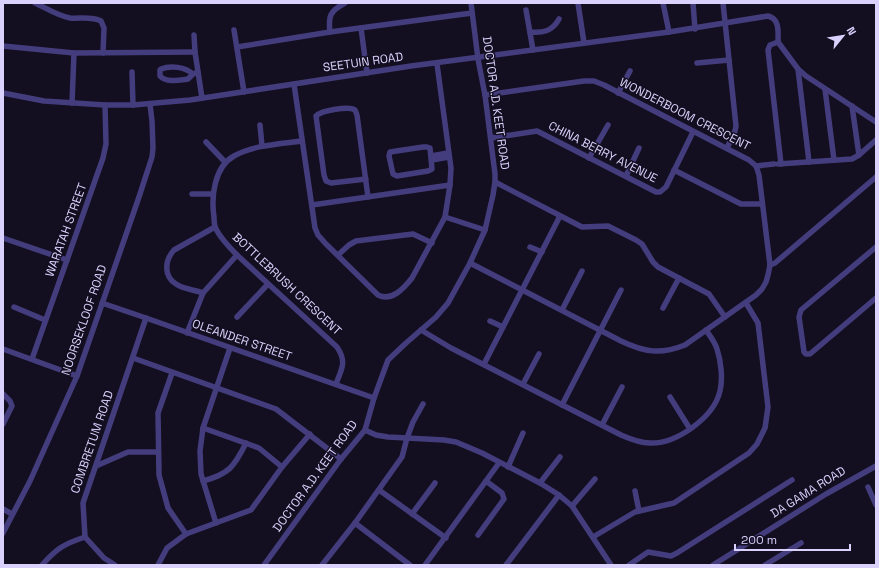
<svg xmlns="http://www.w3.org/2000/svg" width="879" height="568" font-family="'Space Grotesk',sans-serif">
	<rect width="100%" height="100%" fill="#130f21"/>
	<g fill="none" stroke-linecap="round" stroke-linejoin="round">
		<!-- minor -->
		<g stroke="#443d7d" stroke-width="5.5">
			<path d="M35,3C46,8 58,16 70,18C80,19 91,16 101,21L104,28L103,53"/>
			<path d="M578,3L584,43"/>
			<path d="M663,3L669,32"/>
			<path d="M693,3L695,29"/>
			<path d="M723,3L736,126L735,131L727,148"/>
			<path d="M526,10L533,50"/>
			<path d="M361,28L367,73"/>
			<path d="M234,30L244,92"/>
			<path d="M330,32C328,16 330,11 345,3"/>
			<path d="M530,32C542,33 552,32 559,19"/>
			<path d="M194,35L195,52L202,98"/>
			<path d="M778,42L770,45L768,50L781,164"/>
			<path d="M778,42L798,69L806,76L876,122"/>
			<path d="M3,46L74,53L195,52"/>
			<path d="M237,47L330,32L472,13"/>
			<path d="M697,63L729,60"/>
			<path d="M798,69L809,162"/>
			<path d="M132,72L133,105"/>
			<path d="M193,74C185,67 171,65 161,69L160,70V76C166,83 180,80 188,79L193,74L198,72"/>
			<path d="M294,84L315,228L318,235L326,244L378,295C392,302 404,288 412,278L445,217L450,185L451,168L437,64"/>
			<path d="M825,89L834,160"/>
			<path d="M3,93L44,101L105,105H133L190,100L411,66L669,32L768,16C780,19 778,32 778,42"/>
			<path d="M618,93L630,71"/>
			<path d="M72,103L74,53"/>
			<path d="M852,106L859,155"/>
			<path d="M260,125L262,146"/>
			<path d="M491,138L537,131L656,192H660L666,187L693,132"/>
			<path d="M302,141C279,144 254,145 234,156C214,167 211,197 214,217C214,220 214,225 216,229C221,239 229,247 237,255L337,347C347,362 342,368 336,384"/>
			<path d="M206,142L225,162"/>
			<path d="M423,147H427L430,148L432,169L428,171L397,176L393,174L389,156L390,152Z"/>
			<path d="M431,156L448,153"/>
			<path d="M589,158L608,125"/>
			<path d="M432,160L449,157"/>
			<path d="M778,164L852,159L859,155L876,140"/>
			<path d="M756,166L774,164"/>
			<path d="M674,170L741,204H762"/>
			<path d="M626,176L639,148"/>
			<path d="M366,179L331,183L326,181L324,175L316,116C322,110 349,106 355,110L357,115L368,197"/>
			<path d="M495,182L582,227L608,226L636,240L642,244L653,262L658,267L709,294L725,317"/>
			<path d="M192,194H213"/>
			<path d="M312,205L450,185"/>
			<path d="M445,217L485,230"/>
			<path d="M3,238L67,260"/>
			<path d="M530,247L542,252"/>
			<path d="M876,247L801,310L799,317L804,352L806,354H810L876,298"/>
			<path d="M338,255L349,245L356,241L413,234L432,243"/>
			<path d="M470,263L621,341C644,352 660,355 685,345L756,295L762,289L766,282L768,275L770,265L759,175L756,166L749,160L604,85L594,81H584L485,95"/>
			<path d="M770,265L775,263L876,177"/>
			<path d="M203,293C195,290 183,289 176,284C163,276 165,260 174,250L215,227"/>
			<path d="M102,303L146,318L374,398"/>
			<path d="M14,307L45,320"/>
			<path d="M663,308L679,278"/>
			<path d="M562,310L582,271"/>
			<path d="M237,317L268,284"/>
			<path d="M490,321L503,327"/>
			<path d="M421,330L451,348L621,435C630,439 640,443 650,443C677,444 714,417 720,391C723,379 721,361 717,349C715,342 710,336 706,330"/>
			<path d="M187,333L203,293L237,255"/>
			<path d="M3,349L77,376"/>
			<path d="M133,358L276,409L341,459"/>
			<path d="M32,359L103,158L106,144L105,105"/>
			<path d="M484,364L560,216"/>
			<path d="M172,373L158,413L159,475L168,508L186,534"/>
			<path d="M523,384L539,354"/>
			<path d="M3,394L10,401L12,406L3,424"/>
			<path d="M670,397L690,429"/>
			<path d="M562,405L621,290"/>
			<path d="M602,425L622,387"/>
			<path d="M203,428L259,448L282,467"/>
			<path d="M365,430L376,435L388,437L444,440L456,442L482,453L540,483L559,495L572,506L611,565"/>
			<path d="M96,466L128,452H158"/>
			<path d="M508,467L523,433"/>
			<path d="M203,481C229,474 234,467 246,443"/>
			<path d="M540,483L560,457"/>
			<path d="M868,487L876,505"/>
			<path d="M379,490L446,538"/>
			<path d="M635,491L639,511"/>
			<path d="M572,506L595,479"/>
			<path d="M3,509L12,514"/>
			<path d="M412,514L435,483"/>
			<path d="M216,523L201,474L200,451L203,428L230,348"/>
			<path d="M355,523L410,565"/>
			<path d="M3,533L30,481L77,376L139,197L152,157L153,148L152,121L150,104"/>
			<path d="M478,535L504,499L502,493L486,481"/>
			<path d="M593,537L635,512L674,503L749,453L757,444L765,428L768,407L758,323L746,303"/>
			<path d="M42,565C57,548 64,544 85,537"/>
			<path d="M115,565L104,558L85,537L83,503L146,318"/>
			<path d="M158,565L167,548L186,534L251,510L282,467L310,434"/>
			<path d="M264,565L341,459L365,430L374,398L388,360L406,343L436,317L448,303L470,263L485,230L493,195L495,182V174L485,95L478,59L471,3"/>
			<path d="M322,565L355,523L402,457L407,438L413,422L423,404"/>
			<path d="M425,565L499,463"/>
			<path d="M506,565L559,495"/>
			<path d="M629,565L648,552L671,556L677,553L792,480"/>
			<path d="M713,565L826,494L876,466"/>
			<path d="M765,565L801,543"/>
		</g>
	</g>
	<g text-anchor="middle" stroke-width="3" stroke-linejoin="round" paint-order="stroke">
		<!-- street labels -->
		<g font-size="12" fill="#dad2fc" stroke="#130f21">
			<text transform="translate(363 62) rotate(-8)" y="4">SEETUIN ROAD</text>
			<text transform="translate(496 103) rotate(82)" y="4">DOCTOR A.D. KEET ROAD</text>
			<text transform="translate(685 114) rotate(27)" y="4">WONDERBOOM CRESCENT</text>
			<text transform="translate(603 152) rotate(27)" y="4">CHINA BERRY AVENUE</text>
			<text transform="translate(66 230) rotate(-70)" y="4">WARATAH STREET</text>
			<text transform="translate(287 284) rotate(43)" y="4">BOTTLEBRUSH CRESCENT</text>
			<text transform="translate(84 320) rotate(-71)" y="4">NOORSEKLOOF ROAD</text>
			<text transform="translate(242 340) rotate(19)" y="4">OLEANDER STREET</text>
			<text transform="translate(92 442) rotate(-71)" y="4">COMBRETUM ROAD</text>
			<text transform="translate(315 476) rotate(-54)" y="4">DOCTOR A.D. KEET ROAD</text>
			<text transform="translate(808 492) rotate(-32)" y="4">DA GAMA ROAD</text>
		</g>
	</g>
	<!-- border -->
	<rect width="879" height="568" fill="none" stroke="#dad2fc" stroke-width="8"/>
	<!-- north arrow -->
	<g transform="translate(843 36) rotate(60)" stroke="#130f21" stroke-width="3" paint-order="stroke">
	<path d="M0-3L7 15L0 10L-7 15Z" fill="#dad2fc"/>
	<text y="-6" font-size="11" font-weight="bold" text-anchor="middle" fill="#dad2fc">N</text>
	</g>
	<!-- scale -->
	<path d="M735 544v6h115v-6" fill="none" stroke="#dad2fc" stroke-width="2"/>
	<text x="741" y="544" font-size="12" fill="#dad2fc" stroke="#130f21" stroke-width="3" paint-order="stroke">200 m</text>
</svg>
